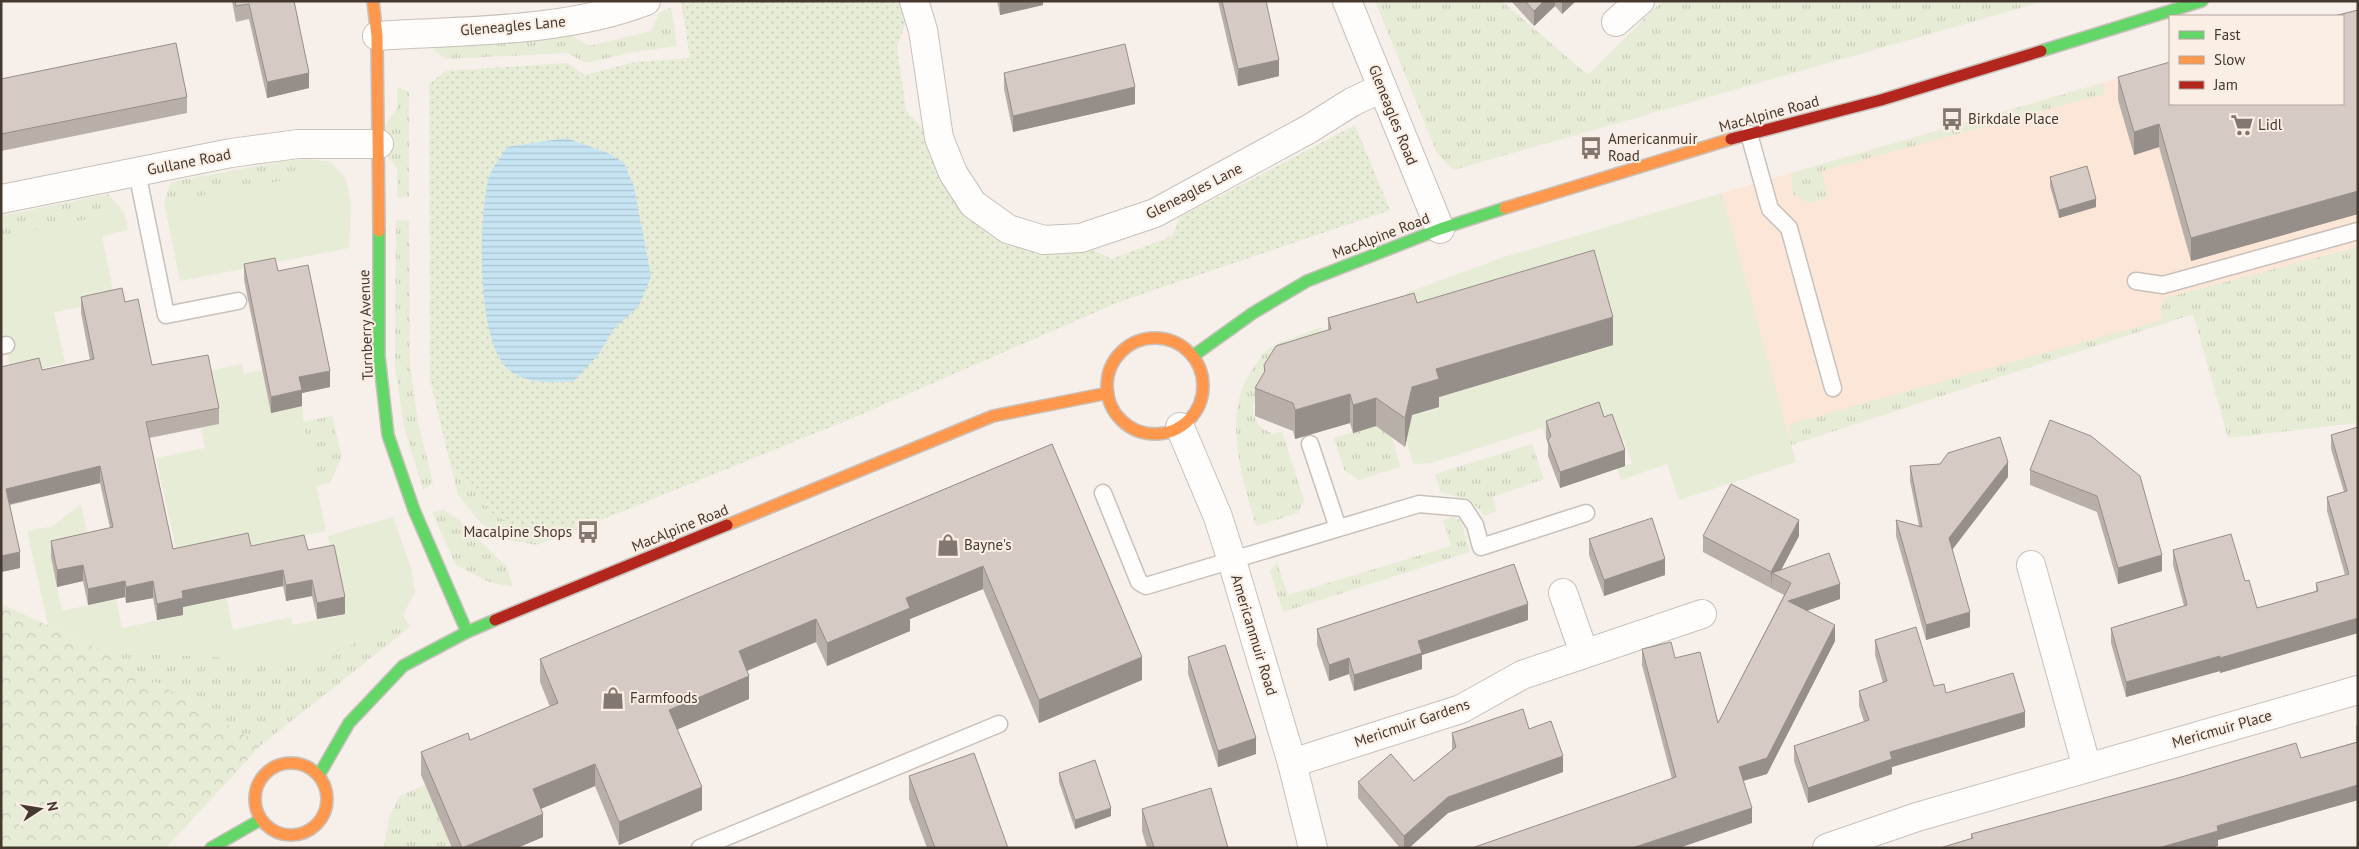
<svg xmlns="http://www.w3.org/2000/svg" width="2359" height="849" font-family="'PT Sans',sans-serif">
	<defs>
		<pattern id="grass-tufts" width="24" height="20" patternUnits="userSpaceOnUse" patternTransform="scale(1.25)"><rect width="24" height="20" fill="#e7ecd7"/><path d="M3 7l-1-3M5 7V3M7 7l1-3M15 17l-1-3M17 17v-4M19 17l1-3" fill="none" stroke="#c8cbb9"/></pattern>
		<pattern id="forest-crowns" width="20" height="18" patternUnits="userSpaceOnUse" patternTransform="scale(1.25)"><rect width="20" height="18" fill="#e7ecd7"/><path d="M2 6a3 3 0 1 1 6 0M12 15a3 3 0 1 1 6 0" fill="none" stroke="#c8cbb9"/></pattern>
		<pattern id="park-dots" width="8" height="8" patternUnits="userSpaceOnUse" patternTransform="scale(1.25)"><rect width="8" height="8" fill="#e7ecd7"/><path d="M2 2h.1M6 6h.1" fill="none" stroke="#c8cbb9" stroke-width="1.8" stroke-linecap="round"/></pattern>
		<pattern id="water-rules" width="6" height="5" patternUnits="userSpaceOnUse" patternTransform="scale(1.25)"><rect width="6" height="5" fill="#c7e4f3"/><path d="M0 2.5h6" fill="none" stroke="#acc4d1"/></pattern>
	</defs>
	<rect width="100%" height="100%" fill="#f6efea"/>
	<!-- built -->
	<path fill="#fbe6d8" d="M2358,9V265L2193,314L1791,445L1722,193L2170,63V104H2343V16H2332Z"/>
	<!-- grass -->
	<g fill="url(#grass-tufts)">
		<path d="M1375,1H1502L1588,75L1657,6L1665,1H2045L1453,170L1437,153Z"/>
		<path d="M671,7L677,46L634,52L586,63L567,53L445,59L430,46L517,35L573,36L589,46L651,31L659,13Z"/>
		<path d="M2103,83L2105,94L1822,171L1828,197L1809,203L1793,194L1791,173Z"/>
		<path d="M397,87L409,92V197L397,198V167L383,152V128L397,108Z"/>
		<path d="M308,159L292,179L164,203L171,182L285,161Z"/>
		<path d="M108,194L124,212L1,237V216Z"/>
		<path d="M396,220L409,221L410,365L418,422L433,483L423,490L404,427L395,367Z"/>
		<path d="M2358,247V423L2228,438L2193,314L1791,445L1790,424L2162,320L2160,309L2165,298Z"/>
		<path d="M1321,327L1331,357L1264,395L1253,404C1253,421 1258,427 1273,434L1282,431L1304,500L1298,513L1256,526C1242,478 1220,412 1254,367C1258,362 1262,353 1268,349C1284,340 1304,334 1321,327Z"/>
		<path d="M332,416L342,457L330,483L316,486L303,422Z"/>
		<path d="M1383,424L1392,437L1400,467L1359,480L1344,470L1334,438Z"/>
		<path d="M1532,444L1544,479L1492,497L1497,511L1485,516L1469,499L1441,493L1435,474Z"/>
		<path d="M449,459L492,513L545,528L601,520L537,545L504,539L481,523L458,495Z"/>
		<path d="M444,510L459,520L507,567L513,587L489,582L456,565L432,512Z"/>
		<path d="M1453,517L1461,521L1470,552L1283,612L1270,571L1277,562L1288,595L1451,546L1443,520Z"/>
		<path d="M403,615L410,627L261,745L106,652L322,662Z"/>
		<path d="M425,785L452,848H384L389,817L400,796Z"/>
	</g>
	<!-- forest -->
	<path fill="url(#forest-crowns)" d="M1,604L106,652L261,745L166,848H1Z"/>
	<!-- park -->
	<path fill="url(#park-dots)" d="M683,1H899L906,22L897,47L906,111L923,129L949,193L982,230L1030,252L1093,250L1112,259L1172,236L1180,217L1355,125L1390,210L1119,302L853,418L601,520L545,528L512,525L492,513L449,459L430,380L429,84L446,71L567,63L585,75L636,62L690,58L681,2Z"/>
	<!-- garden -->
	<g fill="#e7ecd7">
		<path d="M308,159L331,162L346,179L351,204L349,248L180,281L164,203L292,179Z"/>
		<path d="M1722,193L1796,462L1679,500L1667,464L1621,480L1617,468L1632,463L1624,440L1616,443L1599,418L1546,438L1542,428L1431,463L1413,464L1405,435L1407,417L1439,408L1436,398L1613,345L1417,331L1406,293L1504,257Z"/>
		<path d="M124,212L128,230L102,236L115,301L54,312L65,363L12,375L1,324V237Z"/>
		<path d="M242,364L244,374L263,370L302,406L304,427L326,531L243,547L218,555L233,630L291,617L293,625L345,614L328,536L393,517L411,568L415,592L403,615L322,662L106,652L48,625L27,531L53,526L81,504L90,548L51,557L62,611L116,599L122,628L183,615L184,585L156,458L205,448L201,427L208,371Z"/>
	</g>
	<!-- water -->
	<path fill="url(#water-rules)" d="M566,138L608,153L624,163L634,187L651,276L639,306L614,329L598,355L573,382C551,382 525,385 507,368C476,338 479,221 488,181C490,170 501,157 507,147Z"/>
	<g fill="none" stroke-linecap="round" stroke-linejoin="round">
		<defs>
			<g id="lane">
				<path d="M1749,134L1770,209L1789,228L1833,388"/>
				<path d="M137,172L166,315L238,301"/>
				<path d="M2136,281L2163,285L2358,231"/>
				<path d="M1,346L6,345"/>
				<path d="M1310,444L1338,528"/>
				<path d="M1103,493L1139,582L1146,586L1419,504L1464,508L1475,525L1481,547L1586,513"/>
				<path d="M700,848L999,724"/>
			</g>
			<g id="street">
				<path d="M914,1L923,30L939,138L953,173L973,204L1008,229L1044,240L1081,238L1155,213L1309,129L1352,102L1382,88"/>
				<path d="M1347,1L1440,229"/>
				<path d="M1616,22L1640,1"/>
				<path d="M377,36C465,30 563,33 646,1"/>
				<path d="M1,199L231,153L298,144H379"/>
				<path d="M1180,427L1218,517L1232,561L1292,763L1313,848"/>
				<path d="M2031,565L2087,768"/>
				<path d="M1563,593L1584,653"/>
				<path d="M1292,763L1461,709L1522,675L1702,614"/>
				<path d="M1827,848L1917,817L2358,690"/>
			</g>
			<g id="fast">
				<path d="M2041,51L2202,1"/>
				<path d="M379,231V356L388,435L414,510L467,632"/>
				<path d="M1193,356L1253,313L1307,281L1440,229L1505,208"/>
				<path d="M319,775L349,723L403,666L467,632L495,620"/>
				<path d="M211,848L260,820"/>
			</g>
			<g id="slow">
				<path d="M373,1L377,36L379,231"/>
				<path d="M1505,208L1731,139"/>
				<circle cx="1155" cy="386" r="48"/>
				<path d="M727,525L993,416L1108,393"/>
				<circle cx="291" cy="799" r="36"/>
			</g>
			<g id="jam">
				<path d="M1731,139L1881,100L2041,51"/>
				<path d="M495,620L727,525"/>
			</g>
		</defs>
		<!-- lane casing -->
		<use href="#lane" stroke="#c9c0ba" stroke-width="19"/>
		<!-- street casing -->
		<use href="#street" stroke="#c9c0ba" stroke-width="30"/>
		<!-- fast casing -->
		<use href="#fast" stroke="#c9c0ba" stroke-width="14"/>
		<!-- slow casing -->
		<use href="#slow" stroke="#c9c0ba" stroke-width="14"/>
		<!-- jam casing -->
		<use href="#jam" stroke="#c9c0ba" stroke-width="14"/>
		<!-- lane -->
		<use href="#lane" stroke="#fefdfc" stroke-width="16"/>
		<!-- street -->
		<use href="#street" stroke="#fefdfc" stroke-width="28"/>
		<!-- fast -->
		<use href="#fast" stroke="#63d668" stroke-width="11"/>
		<!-- slow -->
		<use href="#slow" stroke="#ff974d" stroke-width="11"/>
		<!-- jam -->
		<use href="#jam" stroke="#b3261e" stroke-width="11"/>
	</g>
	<!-- wall -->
	<g fill="#b8afa9">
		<path d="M232,1H294L309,88L267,98L249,19L236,22Z"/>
		<path d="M997,1H1043V5L1000,15Z"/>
		<path d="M1218,1H1266L1279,76L1238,86Z"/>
		<path d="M1511,1H1576L1562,14L1555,6L1534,26Z"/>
		<path d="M2358,10V214L2191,261L2159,147L2134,155L2118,100V77Z"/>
		<path d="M1004,73L1135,104L1013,132L1004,89Z"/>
		<path d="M1,79L187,97V113L1,151Z"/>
		<path d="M2050,177L2096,207L2059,218L2050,186Z"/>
		<path d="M244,264L278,271L330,387L302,393V406L271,413L244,280Z"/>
		<path d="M81,297L125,302L152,365L219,408V424L149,438L173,549L251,546L308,550L345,614L317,619L312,596L286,601L283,586L183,607V615L157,620L153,598L126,603L125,597L88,605L83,581L57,587L51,557V541L110,528L100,483L10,505L20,568L1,572V367L42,370L90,360L81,313Z"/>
		<path d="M1417,303L1613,345L1439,397V407L1412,415L1405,447L1376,426L1353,433L1350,423L1295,439L1293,431L1255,416V388L1264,374V365L1328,330V318Z"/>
		<path d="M1604,417L1625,466L1560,488L1548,456V444L1546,438V421Z"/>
		<path d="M2050,420L2162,571L2118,584L2097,512L2030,485V470Z"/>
		<path d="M2358,427V633L2220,673V671L2126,697L2111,643V628L2184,606L2173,565V550L2245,581L2257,608L2316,591V583L2345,575L2327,511V497L2344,492L2331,449V435Z"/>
		<path d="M1052,444L1142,680L1039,723L983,589L910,619V631L827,666L816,642L747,671L749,699L677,729L702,810L619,845L595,786L541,809L543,837L517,848H452L421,775V752L470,740L550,707L540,682V659Z"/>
		<path d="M1910,466L2008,477L1952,549L1970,627L1926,640L1896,536V520L1919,526L1910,481Z"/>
		<path d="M1703,536H1799L1781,569L1840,599L1807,611L1835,641L1767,774L1743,781L1752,823L1672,779L1642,665V649L1675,658L1718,723L1784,595L1703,552Z"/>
		<path d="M1589,539L1665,575L1604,596L1589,555Z"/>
		<path d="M1528,620L1422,655V669L1354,691L1349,674L1329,681L1317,645V629Z"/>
		<path d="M1875,640L1934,686L1946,693L2025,727L1892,767V774L1808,803L1794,761V746L1864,722L1859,706V691L1883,683L1875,655Z"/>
		<path d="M1188,657L1256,754L1218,767L1188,674Z"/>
		<path d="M2358,725V800L2218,840V846L1971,839V834L2301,758L2356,742V726Z"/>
		<path d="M1529,729L1563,772L1448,813L1409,848H1400L1358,798V782L1414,781L1452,750V733Z"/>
		<path d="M1059,773L1111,816L1075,829L1059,782Z"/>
		<path d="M909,776L1008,848H927L909,799Z"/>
		<path d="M1142,809L1228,848H1147L1142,831Z"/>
	</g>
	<!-- shaded-wall -->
	<g fill="#968e89">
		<path d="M1000,1H1043V5L1000,15Z"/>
		<path d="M1544,1H1555V6L1534,26V11Z"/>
		<path d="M1562,1H1576L1562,14Z"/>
		<path d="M1279,60V76L1238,86V69Z"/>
		<path d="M309,73V88L267,98V82Z"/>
		<path d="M1135,87V104L1013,132V116Z"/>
		<path d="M2159,124V147L2134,155V132Z"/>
		<path d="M2358,191V214L2191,261V238Z"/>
		<path d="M2096,199V207L2059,218V210Z"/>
		<path d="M1613,317V345L1439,397V407L1412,415L1405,447V418L1412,387L1436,369Z"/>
		<path d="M330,371V387L302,393V406L271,413V397L299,377Z"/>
		<path d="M1350,394V423L1295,439V410Z"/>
		<path d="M1376,398V426L1353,433V405Z"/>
		<path d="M1625,450V466L1560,488V472Z"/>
		<path d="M2008,462V477L1949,554V538Z"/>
		<path d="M100,466V483L6,505V489Z"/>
		<path d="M1799,520V536L1778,576L1772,573L1771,588V572Z"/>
		<path d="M20,552V568L1,572V556Z"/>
		<path d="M2162,555V571L2118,584V568Z"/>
		<path d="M1665,559V575L1604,596V580Z"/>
		<path d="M83,565V581L57,587V570Z"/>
		<path d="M983,566V589L910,619V631L827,666V643L906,598Z"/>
		<path d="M283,570V586L183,607V615L157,620V604L182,591Z"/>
		<path d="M312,580V596L286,601V585Z"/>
		<path d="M125,581V597L88,605V589Z"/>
		<path d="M153,581V598L126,603V587Z"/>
		<path d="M1840,584V599L1788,617V601Z"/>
		<path d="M345,597V614L317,619V603Z"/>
		<path d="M1528,604V620L1422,655V669L1354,691V675L1418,641Z"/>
		<path d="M1970,612V627L1926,640V625Z"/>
		<path d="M2358,618V633L2220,673V658Z"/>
		<path d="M816,619V642L739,674V651Z"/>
		<path d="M1835,625V641L1767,774L1739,782V767Z"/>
		<path d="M2220,656V671L2126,697V682Z"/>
		<path d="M1142,657V680L1039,723V700Z"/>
		<path d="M1349,658V674L1329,681V665Z"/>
		<path d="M749,676V699L669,733V710Z"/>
		<path d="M2025,712V727L1892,767V774L1808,803V788L1890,752Z"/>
		<path d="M1256,738V754L1218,767V751Z"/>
		<path d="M1563,756V772L1448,813L1409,848H1404V836L1448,797Z"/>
		<path d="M595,764V786L533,812V789Z"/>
		<path d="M2358,785V800L2218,840V846L2211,848H2158L2217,826Z"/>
		<path d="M702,787V810L619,845V822Z"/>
		<path d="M1111,808V816L1075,829V820Z"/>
		<path d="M1752,808V823L1679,848H1632Z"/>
		<path d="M543,814V837L517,848H462Z"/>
	</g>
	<!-- building -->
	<g fill="#d6cbc4" stroke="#968e89">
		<path d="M235,1H294L309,73L267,82L249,4L236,6Z"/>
		<path d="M1222,1H1266L1279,60L1238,69Z"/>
		<path d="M1525,1H1544L1534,11Z"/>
		<path d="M2358,10V191L2191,238L2159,124L2134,132L2118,77L2170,62V104H2343V16H2334Z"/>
		<path d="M176,43L187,97L1,134V79Z"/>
		<path d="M1125,44L1135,87L1013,116L1004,73Z"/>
		<path d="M2087,166L2096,199L2059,210L2050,177Z"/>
		<path d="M1594,250L1613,317L1436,369L1439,379L1412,387L1405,418L1376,398L1353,405L1350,394L1295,410L1293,403L1255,388L1265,371L1264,365L1276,346L1331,329L1328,318L1414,293L1417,303Z"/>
		<path d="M275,258L278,271L308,265L330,371L299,377L302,390L271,397L244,264Z"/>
		<path d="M122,288L125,302L138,299L152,365L208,355L219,408L146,422L173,549L248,533L251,546L304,535L308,550L334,545L345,597L317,603L312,580L286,585L283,570L182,591L183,598L157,604L153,581L126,587L125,581L88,589L83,565L57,570L51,541L113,527L100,466L6,489L20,552L1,556V367L39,358L42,370L94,359L81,297Z"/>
		<path d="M1599,402L1604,417L1612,414L1625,450L1560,472L1548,440L1551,436L1546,421Z"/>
		<path d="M2050,420L2091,436L2140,476L2162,555L2118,568L2097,496L2030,470Z"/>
		<path d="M2358,427V618L2220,658V656L2126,682L2111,628L2187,605L2173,550L2231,534L2245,581L2249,580L2257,608L2318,591L2316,583L2349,574L2327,497L2347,491L2331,435Z"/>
		<path d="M2000,437L2008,462L1949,538L1970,612L1926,625L1896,520L1922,527L1910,466L1940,464L1948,453Z"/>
		<path d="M1052,444L1142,657L1039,700L983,566L906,598L910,608L827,643L816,619L739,651L749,676L669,710L702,787L619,822L595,764L533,789L543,814L462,848L421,752L468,733L470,740L558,703L540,659Z"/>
		<path d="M1731,484L1799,520L1771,572L1703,536Z"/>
		<path d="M1652,518L1665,559L1604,580L1589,539Z"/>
		<path d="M1829,553L1840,584L1788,601L1835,625L1767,758L1739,767L1752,808L1632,848H1472L1676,777L1642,649L1671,642L1675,658L1700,652L1718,723L1791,583L1772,573Z"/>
		<path d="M1514,564L1528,604L1418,641L1422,653L1354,675L1349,658L1329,665L1317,629Z"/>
		<path d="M1916,627L1934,686L1944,684L1946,693L2013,673L2025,712L1890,752L1892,759L1808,788L1794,746L1869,720L1859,691L1887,681L1875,640Z"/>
		<path d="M1225,645L1256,738L1218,751L1188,657Z"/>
		<path d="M1523,709L1529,729L1551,721L1563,756L1448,797L1404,836L1358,782L1391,754L1414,781L1456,747L1452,733Z"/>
		<path d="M2358,742V785L2217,826L2218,831L2158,848H1940L1973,838L1971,834L2178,778L2296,743L2301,758Z"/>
		<path d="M974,753L1008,848H935L909,776Z"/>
		<path d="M1095,760L1111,808L1075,820L1059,773Z"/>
		<path d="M1211,788L1228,848H1154L1142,809Z"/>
	</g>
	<!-- icons -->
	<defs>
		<symbol id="bus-bare" viewBox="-9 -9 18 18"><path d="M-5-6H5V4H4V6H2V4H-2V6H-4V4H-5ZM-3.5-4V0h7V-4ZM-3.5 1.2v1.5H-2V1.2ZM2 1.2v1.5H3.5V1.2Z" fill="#837870" stroke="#fbeee5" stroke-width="2.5" paint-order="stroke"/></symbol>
		<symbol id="supermarket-bare" viewBox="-9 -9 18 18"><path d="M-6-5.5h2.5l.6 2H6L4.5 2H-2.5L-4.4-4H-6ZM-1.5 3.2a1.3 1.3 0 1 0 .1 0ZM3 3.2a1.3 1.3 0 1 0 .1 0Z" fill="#837870" stroke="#fbeee5" stroke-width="2.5" paint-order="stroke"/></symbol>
		<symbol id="shop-bare" viewBox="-9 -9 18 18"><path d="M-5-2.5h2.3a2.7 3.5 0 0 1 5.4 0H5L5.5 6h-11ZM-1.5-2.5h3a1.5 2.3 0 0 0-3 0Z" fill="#837870" stroke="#fbeee5" stroke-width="2.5" paint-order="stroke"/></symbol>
	</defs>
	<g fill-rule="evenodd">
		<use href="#bus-bare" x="1936" y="103" width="32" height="32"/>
		<use href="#supermarket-bare" x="2226" y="109" width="32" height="32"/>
		<use href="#bus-bare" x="1575" y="132" width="32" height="32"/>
		<use href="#bus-bare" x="572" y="516" width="32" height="32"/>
		<use href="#shop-bare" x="932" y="529" width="32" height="32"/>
		<use href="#shop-bare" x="597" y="682" width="32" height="32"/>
	</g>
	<g text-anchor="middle" stroke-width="4" stroke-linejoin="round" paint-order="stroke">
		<!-- street labels -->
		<g font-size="15" fill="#45382f" stroke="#fbeee5">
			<text transform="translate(513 26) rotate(-5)" y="5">Gleneagles Lane</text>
			<text transform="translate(1769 114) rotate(-15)" y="5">MacAlpine Road</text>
			<text transform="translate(1393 115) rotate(68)" y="5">Gleneagles Road</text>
			<text transform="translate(189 162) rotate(-11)" y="5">Gullane Road</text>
			<text transform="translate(1194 191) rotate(-27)" y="5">Gleneagles Lane</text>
			<text transform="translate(1381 236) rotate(-21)" y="5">MacAlpine Road</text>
			<text transform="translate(366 325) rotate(-92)" y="5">Turnberry Avenue</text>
			<text transform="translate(680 528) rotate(-22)" y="5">MacAlpine Road</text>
			<text transform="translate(1254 635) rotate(73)" y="5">Americanmuir Road</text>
			<text transform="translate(1412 723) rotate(-19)" y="5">Mericmuir Gardens</text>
			<text transform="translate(2222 729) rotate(-16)" y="5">Mericmuir Place</text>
		</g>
		<!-- poi labels -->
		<g font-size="15" fill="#45382f" stroke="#fbeee5" text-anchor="start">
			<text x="1968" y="124">Birkdale Place</text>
			<text x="2258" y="130">Lidl</text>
			<text x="1608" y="144">Americanmuir<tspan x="1608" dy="17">Road</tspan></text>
			<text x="572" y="537" text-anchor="end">Macalpine Shops</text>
			<text x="964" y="550">Bayne's</text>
			<text x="630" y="703">Farmfoods</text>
		</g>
	</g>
	<!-- border -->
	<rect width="2359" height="849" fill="none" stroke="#45382f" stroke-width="5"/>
	<!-- legend -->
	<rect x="2169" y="15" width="175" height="90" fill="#fbeee5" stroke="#b2a59c"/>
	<rect x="2179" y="31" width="25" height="8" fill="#63d668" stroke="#b2a59c"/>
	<text x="2214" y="40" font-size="15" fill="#45382f">Fast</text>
	<rect x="2179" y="56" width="25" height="8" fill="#ff974d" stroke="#b2a59c"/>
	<text x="2214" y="65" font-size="15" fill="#45382f">Slow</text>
	<rect x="2179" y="81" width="25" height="8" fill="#b3261e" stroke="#b2a59c"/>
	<text x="2214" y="90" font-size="15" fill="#45382f">Jam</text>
	<!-- north arrow -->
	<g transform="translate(40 809) rotate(78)" stroke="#fbeee5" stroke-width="4" paint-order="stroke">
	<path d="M0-4L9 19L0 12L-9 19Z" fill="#45382f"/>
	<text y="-8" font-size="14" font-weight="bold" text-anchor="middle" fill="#45382f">N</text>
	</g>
</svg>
